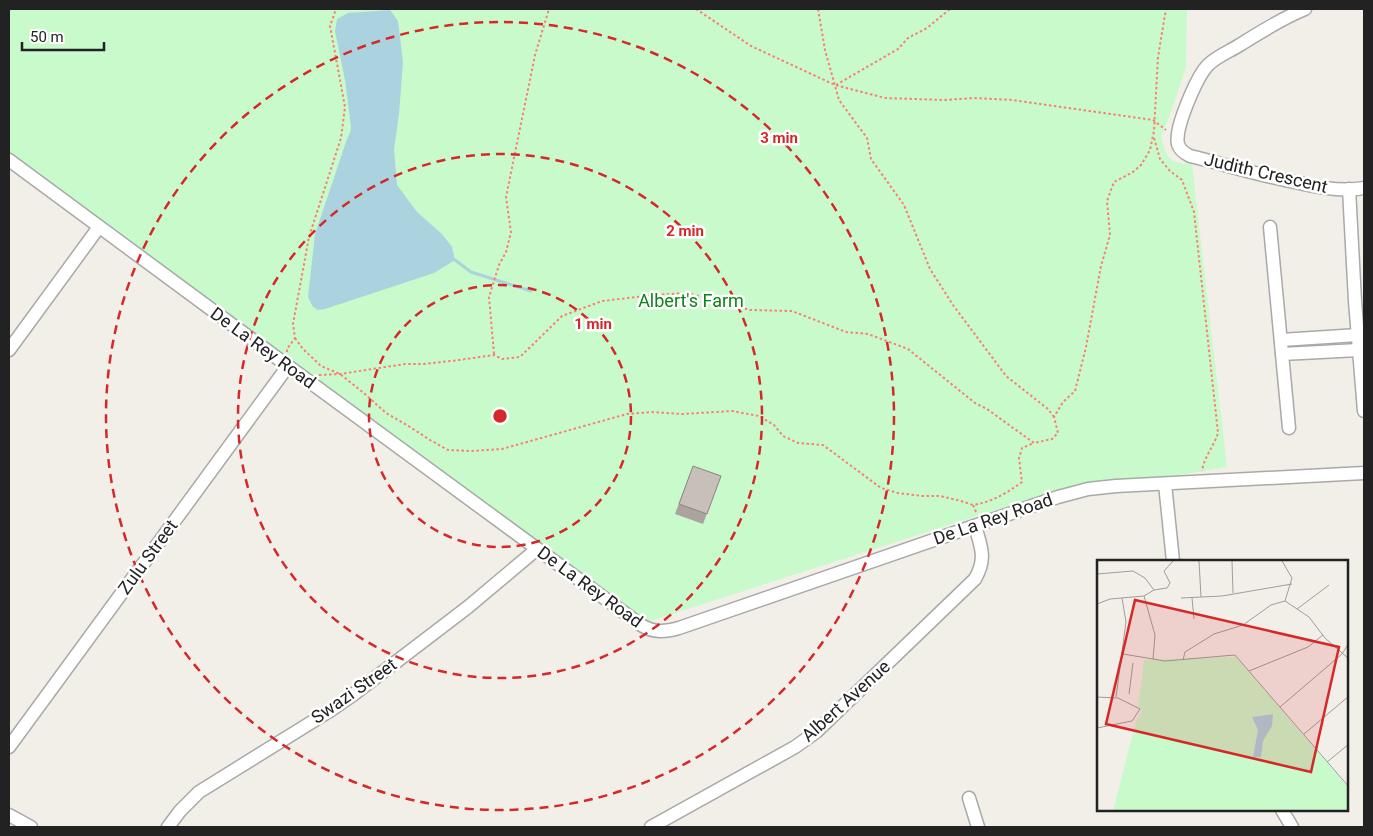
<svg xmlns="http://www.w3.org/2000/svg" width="1373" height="836" font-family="Roboto,sans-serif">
	<rect width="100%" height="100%" fill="#f2efe9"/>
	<!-- park -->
	<path fill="#c8facc" d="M9,9H1187L1186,68L1167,123L1161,136C1167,158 1167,163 1192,164L1227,467L1154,479L1077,484L644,623L9,155Z"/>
	<!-- water -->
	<path fill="#aad3df" d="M390,10L398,21L403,62L399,114L394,149L397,185L417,212L442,234L452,247L455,260L434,273L325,309L318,310L313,307L308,297L315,234L347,139L350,133L351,127L345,80L335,31L337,19L348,13Z"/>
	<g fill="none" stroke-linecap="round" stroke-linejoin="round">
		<!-- stream -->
		<path stroke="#aad3df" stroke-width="3" d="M455,260L471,272L531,291"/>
		<defs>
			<g id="street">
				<path d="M1305,9C1282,18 1259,33 1238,46C1228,52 1216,57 1208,65C1197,76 1183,112 1179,128C1176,142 1176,149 1190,156C1227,165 1262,176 1299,183C1320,188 1343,192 1364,188"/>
				<path d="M9,160L288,366L641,625C654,633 665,632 679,628L1058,497L1088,489L1116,486L1364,473"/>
				<path d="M1349,189L1355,301L1364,411"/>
				<path d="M1270,227L1289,428"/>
				<path d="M1281,340L1358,335"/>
				<path d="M9,350L99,227"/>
				<path d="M1282,354L1359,350"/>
				<path d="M1165,484L1173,561"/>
				<path d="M9,747L288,366"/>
				<path d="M969,798L978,827"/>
				<path d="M1282,810L1292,827"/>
				<path d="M9,815L31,827"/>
				<path d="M168,827L180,811L199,792L328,712L354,694L468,607L537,549"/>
				<path d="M651,827L795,747L816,732L975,579C987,558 981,547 975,526"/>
			</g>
		</defs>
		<!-- street casing -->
		<use href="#street" stroke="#a9a9a9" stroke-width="15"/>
		<!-- path -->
		<g stroke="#fa8072" stroke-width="2" stroke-dasharray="2.5 2.5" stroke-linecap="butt">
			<path d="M696,9L751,46L835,85L885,98L944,100L974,98L1012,100L1153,120L1166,130"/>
			<path d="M818,9L825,50L839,100L867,138L871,159L904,205L930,269L953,305L1006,376L1048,409L1054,417"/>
			<path d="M836,85L898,49L908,38L927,28L950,9"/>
			<path d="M1154,138L1160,159L1170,171L1182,180L1194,212L1218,433C1214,446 1204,457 1202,471"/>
			<path d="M295,338L303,349L321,366L340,374L365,394L386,413L410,427L430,440L448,450L471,451L502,449L627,414L652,412L682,414L732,411L759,416L774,425L783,436L798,443L823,445L881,488L898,493L922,496H940L961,501L973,505"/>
			<path d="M287,352V349L295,338L293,324L309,237L341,138L345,107L330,26L336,9"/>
			<path d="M494,354L489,297L499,265L506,252L511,232L506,197L535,55L549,9"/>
			<path d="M319,375L340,374L405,364H424L459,360L494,355L502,359L520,357L562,316L602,301L654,295L687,293L750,310L792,311L846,332L868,334L908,349L975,403L987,409L1034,443L1052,439L1058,433L1054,417L1063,402L1075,391L1086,347L1101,266L1110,235L1107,201L1114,182L1133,172L1141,165L1150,150L1154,131L1158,57L1166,9"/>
			<path d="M976,512L973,505C992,502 1007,493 1022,482L1019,458L1022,448L1034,443"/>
		</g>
		<!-- street -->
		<use href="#street" stroke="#fff" stroke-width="12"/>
	</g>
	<!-- wall -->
	<path fill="#aba49e" d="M693,466L721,476L703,524L675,514Z"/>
	<!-- building -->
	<path fill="#c7bfb8" stroke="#8b8681" d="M693,466L721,476L707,514L679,504Z"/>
	<!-- distance rings -->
	<g fill="none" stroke="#d62828" stroke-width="2.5" stroke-dasharray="9 6">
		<circle cx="500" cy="416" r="131"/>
		<circle cx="500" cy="416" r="262"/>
		<circle cx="500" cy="416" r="394"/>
	</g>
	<g text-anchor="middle" stroke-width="5" stroke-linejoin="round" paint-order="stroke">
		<!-- street labels -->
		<g font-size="18" fill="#222" stroke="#fff">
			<text transform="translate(1266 173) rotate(13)" y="6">Judith Crescent</text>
			<text transform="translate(263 348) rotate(36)" y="6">De La Rey Road</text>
			<text transform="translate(993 519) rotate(-19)" y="6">De La Rey Road</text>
			<text transform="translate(148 557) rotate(-54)" y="6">Zulu Street</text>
			<text transform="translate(590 587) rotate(36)" y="6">De La Rey Road</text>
			<text transform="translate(354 691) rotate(-35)" y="6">Swazi Street</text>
			<text transform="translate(846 701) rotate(-42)" y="6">Albert Avenue</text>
		</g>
		<!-- park labels -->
		<g font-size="18" fill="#0c8416" stroke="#fff">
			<text x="691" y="307">Albert's Farm</text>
		</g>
	</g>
	<!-- overview -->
	<g transform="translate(1097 560)">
		<rect width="251" height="251" fill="#f2efe9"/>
		<path d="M139,97L251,227V251H16L39,161L45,151L41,146L47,100Z" fill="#c8facc"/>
		<path d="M176,154L175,166L166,181L164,197H156L161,170L155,157Z" fill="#aad3df"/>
		<path fill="none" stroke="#9f9d99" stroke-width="1" d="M102,1L104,37M135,1L136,33M185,1L195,18L188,41L200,49L232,25M0,14L36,11L48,18L57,30M47,36L58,75L56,99M84,38L125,36L195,24M95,38L97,59M0,44L13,39L47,36L57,30L70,28L73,23L67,11L76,1M200,49L212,57L228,78L252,99M26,94L68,101L138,95L252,227M86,100L88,92L117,74L146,65L174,45L188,41M152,111L211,87L226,75M32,134L36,103M0,137L21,138L43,149L35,161L0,168M19,137L29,62L25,38M183,147L245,94L252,83M207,174L252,136M230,202L252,184"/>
		<path fill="#d62828" fill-opacity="0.15" stroke="#d62828" stroke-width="2.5" d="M38,40L242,87L214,212L9,164Z"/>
		<rect width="251" height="251" fill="none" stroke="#222" stroke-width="2.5"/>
	</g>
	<circle cx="500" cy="416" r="8" fill="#d62828" stroke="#fff" stroke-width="2.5"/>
	<g font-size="15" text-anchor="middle" font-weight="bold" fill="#d62828" stroke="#fff" stroke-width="5" stroke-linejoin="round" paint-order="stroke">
		<text x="779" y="143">3 min</text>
		<text x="685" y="236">2 min</text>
		<text x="593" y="329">1 min</text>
	</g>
	<!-- border -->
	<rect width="1373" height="836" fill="none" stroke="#222222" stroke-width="20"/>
	<!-- scale -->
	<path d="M22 42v8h82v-8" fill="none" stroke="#222222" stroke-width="2.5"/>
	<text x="30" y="42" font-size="15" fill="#222222" stroke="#ffffff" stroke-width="4" paint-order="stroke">50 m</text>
</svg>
